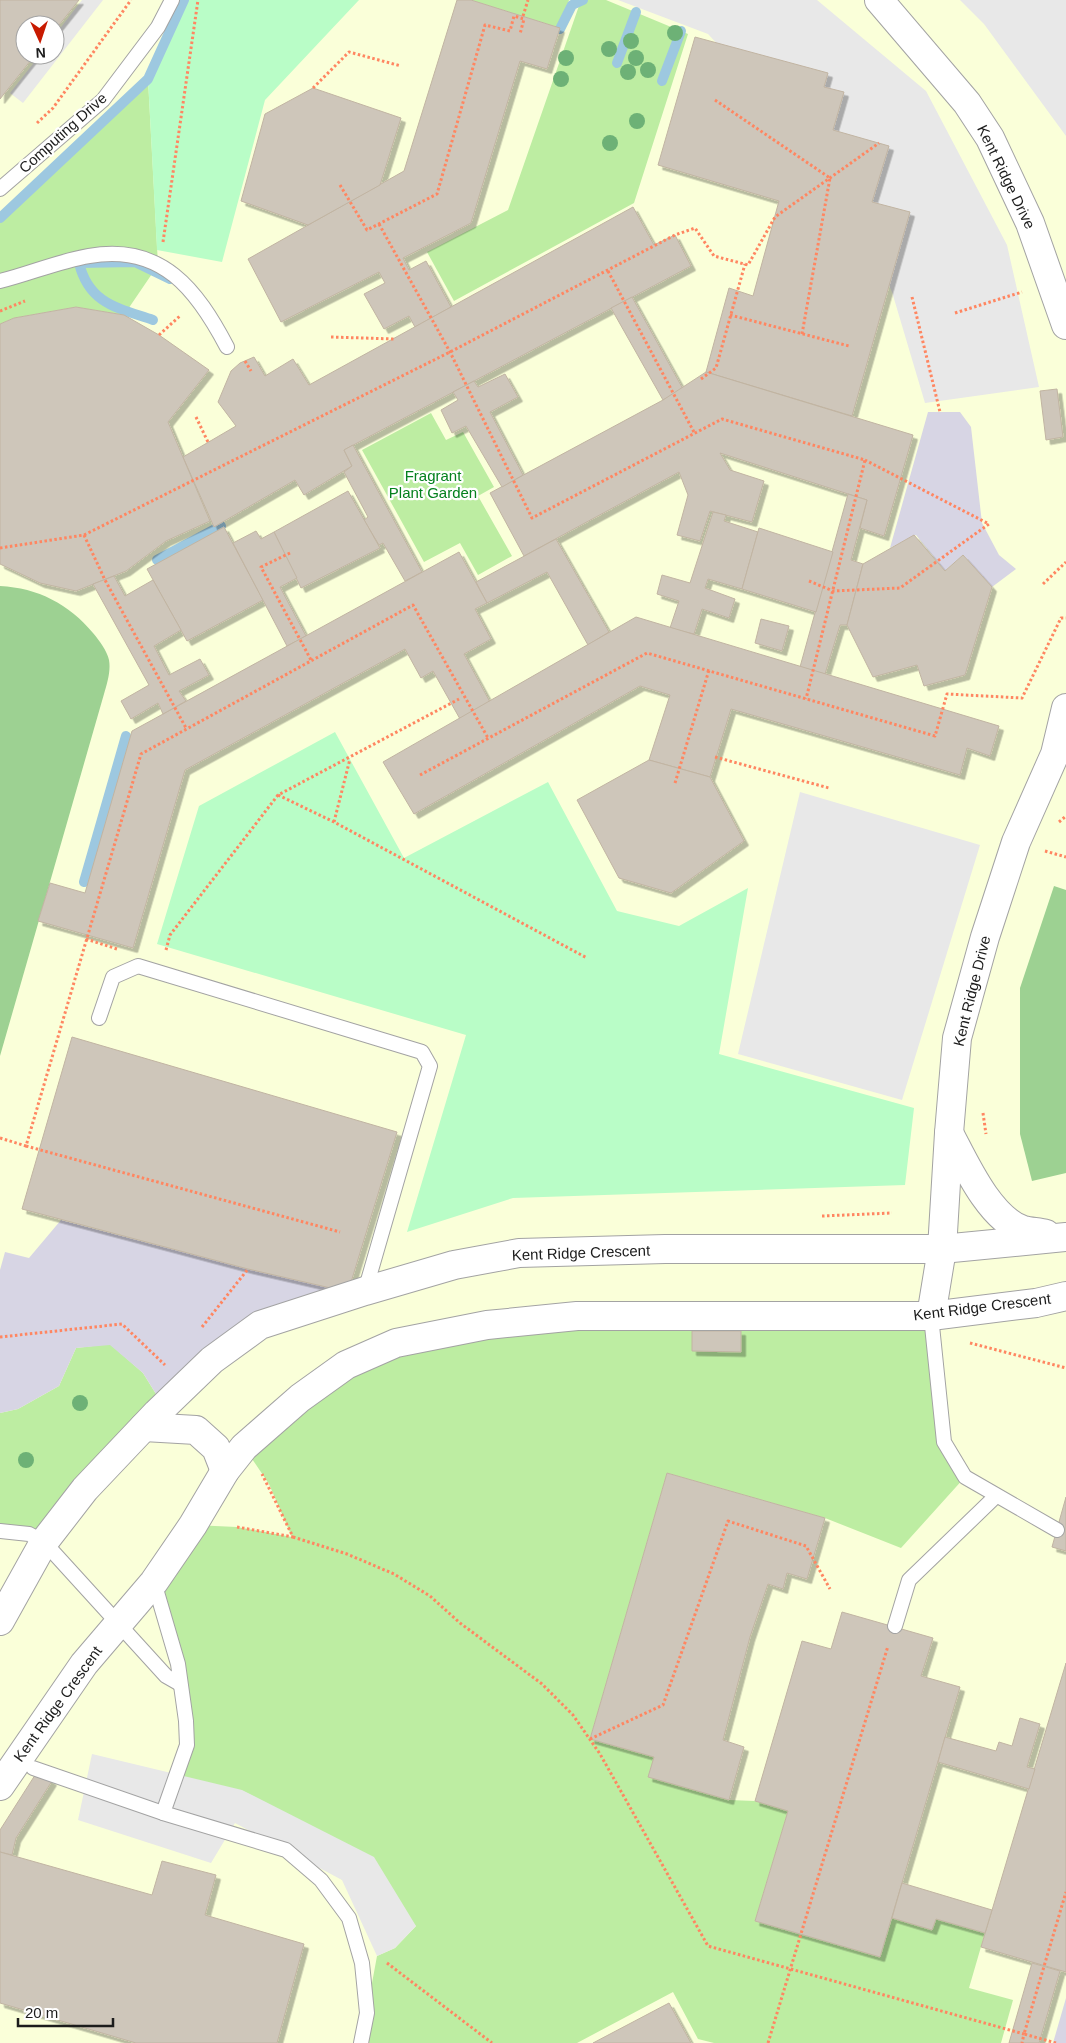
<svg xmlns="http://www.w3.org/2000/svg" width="1066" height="2043" font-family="Helvetica,sans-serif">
	<defs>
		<filter id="shadow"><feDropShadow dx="4.5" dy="4.5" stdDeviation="0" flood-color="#0004"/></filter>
	</defs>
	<rect width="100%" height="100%" fill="#eeece1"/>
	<!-- education -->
	<path fill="#faffd9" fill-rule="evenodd" d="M0,0H1066V2043H0ZM25,25H55V55H25Z"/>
	<!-- grass -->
	<g fill="#bdeda2">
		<path d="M471,0H569L560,28Z"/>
		<path d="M581,0H606L688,34L634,203L454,301L427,252L508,210Z"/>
		<path d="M148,79L158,265L124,315L76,307L14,318L0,324V218Z"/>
		<path d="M431,413L446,440L463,432L494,487L478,496L512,556L478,575L460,543L424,562L362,450Z"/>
		<path d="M931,1316L944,1442L965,1477L901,1548L825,1518L667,1473L590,1739L654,1757L729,1800L755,1801L788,1811L755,1921L880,1957L892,1918L932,1930L936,1919L985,1933L969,1988L1013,2000L1001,2043H714L698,2039L673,1992L577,2043H361L377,1956L395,1948L416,1926L177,1776L186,1721L154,1582L193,1525L237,1527L292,1537L269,1484L244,1447L346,1365L487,1325Z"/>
		<path d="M110,1344L143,1373L156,1394L157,1413L44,1542L0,1531V1413L18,1409L59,1386L76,1348Z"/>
	</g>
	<!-- forest -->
	<g fill="#9dd192">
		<path d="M0,586C38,588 69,604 93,633C99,640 107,651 109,660C111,671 107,684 104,694L0,1056Z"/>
		<path d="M1054,886L1066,890V1173L1032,1181L1020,1134V988Z"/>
	</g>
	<!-- park -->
	<g fill="#b9fdc7">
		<path d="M184,0H359L265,100L222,262L157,250L148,79Z"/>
		<path d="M335,732L404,858L548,782L617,911L679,926L748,888L719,1054L914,1108L905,1185L513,1198L407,1232L466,1035L157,944L199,806Z"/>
	</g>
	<!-- parking -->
	<g fill="#e8e8e8">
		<path d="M82,0H103L23,103L10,93L40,55H55V35Z"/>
		<path d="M618,0H817L926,91L1007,245L1039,387L925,403L892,292L837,173L708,34Z"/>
		<path d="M960,0H1066V136L984,24Z"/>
		<path d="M800,792L980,845L902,1100L738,1054Z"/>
		<path d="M92,1754L242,1790L374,1857L416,1926L395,1948L377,1956L342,1880L235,1823L211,1863L78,1820Z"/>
	</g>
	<!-- plaza -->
	<g fill="#d7d5e4">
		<path d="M928,412H960L971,427L982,523L999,555L1016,569L992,587L963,555L945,571L916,535L890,548Z"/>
		<path d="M61,1220L248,1269L348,1292L260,1325L157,1413L156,1394L143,1373L110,1345L76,1348L59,1386L18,1409L0,1413V1270L5,1252L29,1258Z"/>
		<path d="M1066,1998V2043H1053Z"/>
	</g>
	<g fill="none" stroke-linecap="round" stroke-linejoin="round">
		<!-- stream -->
		<g stroke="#9dc8e0" stroke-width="10">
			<path d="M560,29L572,5L583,0"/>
			<path d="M617,63L636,12"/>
			<path d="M662,81L681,31"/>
			<path d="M0,218L148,79L184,0"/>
			<path d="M153,320C118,308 89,304 79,263L135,262L170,279"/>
			<path d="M157,560L221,526"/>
			<path d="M84,882L126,736"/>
		</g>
	</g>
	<!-- building -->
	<g fill="#cec6ba" stroke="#c1b4a2" filter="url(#shadow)">
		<path d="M0,0H79L55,30V25H25V55H35L0,99Z"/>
		<path d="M457,0H471L560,28L547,69L520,61L471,223L403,258L409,270L426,261L451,307L415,327L409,316L384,329L364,294L385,283L379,272L281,322L248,259L404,171Z"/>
		<path d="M695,37L828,73L824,87L844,92L833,130L889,146L872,202L910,212L852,416L706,372L729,288L753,296L779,201L658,165Z"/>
		<path d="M313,88L401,118L380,185L308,225L241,201L265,114Z"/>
		<path d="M633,207L654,245L675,235L691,266L344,450L352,466L304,495L295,480L214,527L183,457L236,426L218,402L231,371L240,363L254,357L265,376L293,359L309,385Z"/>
		<path d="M632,297L683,389L663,400L611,308Z"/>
		<path d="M76,307L124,315L159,335L209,370L168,422L210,521L166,541L126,571L76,591L40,583L0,564V324L14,318Z"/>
		<path d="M706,372L913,435L884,536L860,528L867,500L720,453L730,470L764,481L752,522L710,511L700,541L677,535L688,495L679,472L524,556L490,493L663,400Z"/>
		<path d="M505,374L518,397L490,412L523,475L502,487L466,426L452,433L441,410L458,400L453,392L474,381L478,387Z"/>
		<path d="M1057,389L1063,437L1046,440L1040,391Z"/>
		<path d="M353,445L422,572L405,581L383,543L379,545L364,520L368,517L344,472L352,466L344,450Z"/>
		<path d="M348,491L380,548L301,588L274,532Z"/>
		<path d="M848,494L867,500L851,560L863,564L847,625H840L825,674L800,667Z"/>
		<path d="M713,512L726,515L724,521L758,532L742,589L708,579L705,588L735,599L729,618L702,609L694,634L670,628L679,601L657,594L662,575L690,583Z"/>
		<path d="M224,527L263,600L187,641L147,569Z"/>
		<path d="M759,528L833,552L816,612L742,589Z"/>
		<path d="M256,531L261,539L274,532L297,578L280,587L306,636L287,646L233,543Z"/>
		<path d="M914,535L945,571L963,555L992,587L965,675L924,686L917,665L873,677L847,625L863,564Z"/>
		<path d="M556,539L609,632L588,645L547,572L487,603L476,582Z"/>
		<path d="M459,552L487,603L475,609L491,639L464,654L490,702L460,719L433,671L421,678L405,649L185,770L133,948L38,921L50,883L85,893L132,731Z"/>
		<path d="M114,576L125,596L153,580L181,630L154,646L169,675L200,659L209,675L179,691L186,701L163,714L158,703L131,719L121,701L149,685L93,584Z"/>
		<path d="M636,617L999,726L990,756L967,748L960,775L731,709L710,777L649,760L670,695L640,686L414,814L383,762Z"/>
		<path d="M761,619L789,626L782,651L755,643Z"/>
		<path d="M649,760L710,777L744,841L671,893L619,878L577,800Z"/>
		<path d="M72,1037L397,1132L348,1292L248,1269L22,1209Z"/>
		<path d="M692,1331H741V1352L692,1351Z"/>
		<path d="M667,1473L825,1518L807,1579L787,1573L783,1589L768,1584L750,1637L723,1740L744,1747L729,1800L648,1777L654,1757L590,1739Z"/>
		<path d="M1066,1497V1551L1052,1547Z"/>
		<path d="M842,1612L933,1638L921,1676L960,1687L880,1957L755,1921L788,1811L755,1801L802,1641L831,1649Z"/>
		<path d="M1066,1663V1972L981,1947Z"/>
		<path d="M1020,1718L1040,1724L1027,1767L1035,1769L1029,1789L938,1762L945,1737L996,1751L999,1742L1012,1746Z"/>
		<path d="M37,1772L52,1781L16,1838L12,1855L0,1852V1830Z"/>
		<path d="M0,1852L152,1895L162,1861L216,1875L205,1915L304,1944L277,2043H136L0,2003Z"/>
		<path d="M902,1883L992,1910L985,1933L936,1919L932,1930L892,1918Z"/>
		<path d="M1032,1963L1060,1971L1039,2043H1009Z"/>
		<path d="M669,2003L691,2043H593Z"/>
	</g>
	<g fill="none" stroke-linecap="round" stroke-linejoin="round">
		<defs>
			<g id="service">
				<path d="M0,189L103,100L158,27L172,0"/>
				<path d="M0,281C29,274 59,261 89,256C162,243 197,290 227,347"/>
				<path d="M99,1018L113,977L138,966L422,1052L430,1066L365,1291"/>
				<path d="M931,1316L944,1442L965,1477L1057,1530"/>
				<path d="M0,1531L29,1534L44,1542L166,1676L180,1684"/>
				<path d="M154,1582L178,1664L186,1721L187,1745L163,1813"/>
				<path d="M895,1626L909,1580L996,1496"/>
				<path d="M33,1768L163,1813L286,1850L321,1880L349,1918L362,1963L367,2013L361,2043"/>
			</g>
			<g id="minor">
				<path d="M879,0L967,103L990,138L1030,223L1066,325"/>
				<path d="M949,1133C965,1163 989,1218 1023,1230C1030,1232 1039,1232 1046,1234"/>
				<path d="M931,1316L942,1249L949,1133L957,1038L985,937L1016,842L1055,754L1066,708"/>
				<path d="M144,1427L196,1430L216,1448L225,1471"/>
				<path d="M0,1621L44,1542L85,1489L157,1413L212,1360L260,1325L365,1291L454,1265L519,1253L665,1249H942L1066,1237"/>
				<path d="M0,1786L84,1664L154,1582L193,1525L225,1471L244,1447L300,1398L346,1365L396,1343L487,1325L577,1316H931L1036,1303L1066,1296"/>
			</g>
		</defs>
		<!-- service casing -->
		<use href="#service" stroke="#a3a3a3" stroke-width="16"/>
		<!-- minor casing -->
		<use href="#minor" stroke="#a3a3a3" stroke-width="30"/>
		<!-- path -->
		<g stroke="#ff8661" stroke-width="3" stroke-dasharray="2.5 2.5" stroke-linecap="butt">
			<path d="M523,16L528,0"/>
			<path d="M313,88L349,52L401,66"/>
			<path d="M715,100L830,178L802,334"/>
			<path d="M37,123L53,108L131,0"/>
			<path d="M340,185L367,230L437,194L485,25L510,31L514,16L524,19L520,34"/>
			<path d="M379,224L450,352L532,518L722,419L865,460L806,699"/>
			<path d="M163,242L198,0"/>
			<path d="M608,271L695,434"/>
			<path d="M912,297L940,412"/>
			<path d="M0,311L25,301"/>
			<path d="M955,313L1022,292"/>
			<path d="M730,315L849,346"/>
			<path d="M159,335L181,315"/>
			<path d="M331,337L394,339"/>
			<path d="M245,361L251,371"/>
			<path d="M701,379L716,368L745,264"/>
			<path d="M196,417L208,442"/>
			<path d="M84,535L450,352L675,235L695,228L714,256L748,265L775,217L879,143"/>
			<path d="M0,548L84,535L105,580L186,728"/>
			<path d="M290,553L261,567L311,660"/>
			<path d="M809,581L833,591L900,588L989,524L865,460"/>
			<path d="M1043,584L1066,562"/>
			<path d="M715,757L829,788"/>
			<path d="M420,775L647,653L935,736L947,694L1022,698L1061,618H1066"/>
			<path d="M675,783L709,670"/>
			<path d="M278,795L334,822L587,958"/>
			<path d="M334,822L350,759"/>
			<path d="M1059,822L1066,816"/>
			<path d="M1045,851L1066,857"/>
			<path d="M86,939L117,949"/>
			<path d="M166,950L170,935L278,795L459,699"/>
			<path d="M983,1113L986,1134"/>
			<path d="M0,1138L26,1146L141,754L413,605L488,738"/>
			<path d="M26,1146L340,1232"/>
			<path d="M822,1216L892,1213"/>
			<path d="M202,1327L248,1269"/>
			<path d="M0,1337L122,1324L165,1365"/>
			<path d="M970,1343L1066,1368"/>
			<path d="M237,1527L293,1537L262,1474"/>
			<path d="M293,1537L347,1554L394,1574L430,1596L460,1623L542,1684L573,1715L600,1754L708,1946L1024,2034L1022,2043"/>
			<path d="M590,1739L663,1705L728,1521L806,1546L830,1589"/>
			<path d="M387,1963L492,2043"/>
			<path d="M768,2043L888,1646"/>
			<path d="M1056,2043L1024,2034L1066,1892"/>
		</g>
		<!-- service -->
		<use href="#service" stroke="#fff" stroke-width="14"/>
		<!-- minor -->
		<use href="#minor" stroke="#fff" stroke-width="28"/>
	</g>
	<!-- trees -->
	<g fill="#6db176">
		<circle cx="675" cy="33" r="8"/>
		<circle cx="631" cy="41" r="8"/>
		<circle cx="609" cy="49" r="8"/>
		<circle cx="566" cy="58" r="8"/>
		<circle cx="636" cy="58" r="8"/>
		<circle cx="648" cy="70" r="8"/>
		<circle cx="628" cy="72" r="8"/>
		<circle cx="561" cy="79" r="8"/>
		<circle cx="637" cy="121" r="8"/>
		<circle cx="610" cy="143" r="8"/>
		<circle cx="80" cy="1403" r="8"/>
		<circle cx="26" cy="1460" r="8"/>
	</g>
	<g text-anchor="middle" stroke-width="4.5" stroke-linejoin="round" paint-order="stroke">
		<!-- street labels -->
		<g font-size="15" fill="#1c1c1c" stroke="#fff">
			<text transform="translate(63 133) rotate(-42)" y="5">Computing Drive</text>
			<text transform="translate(1006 177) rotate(64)" y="5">Kent Ridge Drive</text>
			<text transform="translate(972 991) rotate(-76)" y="5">Kent Ridge Drive</text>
			<text transform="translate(581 1253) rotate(-2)" y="5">Kent Ridge Crescent</text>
			<text transform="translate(982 1307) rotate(-7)" y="5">Kent Ridge Crescent</text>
			<text transform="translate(58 1704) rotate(-54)" y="5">Kent Ridge Crescent</text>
		</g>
		<!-- park labels -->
		<g font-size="15" fill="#04811e" stroke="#fff">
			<text x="433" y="481">Fragrant<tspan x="433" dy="17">Plant Garden</tspan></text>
		</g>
	</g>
	<!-- north arrow -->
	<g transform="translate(40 40) rotate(177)"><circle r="24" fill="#ffffff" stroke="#a4a4a4"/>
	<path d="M0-4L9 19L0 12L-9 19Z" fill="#c81a00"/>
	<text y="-8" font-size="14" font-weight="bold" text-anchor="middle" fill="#1c1c1c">N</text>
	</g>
	<!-- scale -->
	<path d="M18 2018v8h95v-8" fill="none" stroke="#1c1c1c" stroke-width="2.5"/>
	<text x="25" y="2018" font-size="15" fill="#1c1c1c" stroke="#ffffff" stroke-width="4" paint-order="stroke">20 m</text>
</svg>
